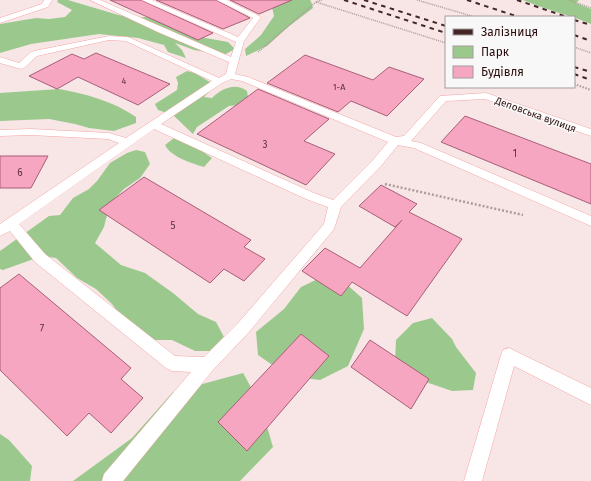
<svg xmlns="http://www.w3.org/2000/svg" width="591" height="481" font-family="'Fira Sans',sans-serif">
	<rect width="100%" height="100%" fill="#f8e6e6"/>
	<!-- green -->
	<g fill="#9bc98d">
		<path d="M58,0H68L115,14L131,18L146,17L158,20L200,37L228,42L235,49L224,55L194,50L175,43L182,50L186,58L168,52L164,45L138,38L99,34L31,44L0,53V24L36,18L49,19L65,17L72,10L57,2Z"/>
		<path d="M256,0H310L311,1L313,8L288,27L267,46L246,56L245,49L261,35L274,16L272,7Z"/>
		<path d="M523,0H579L576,3L591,9V24C570,15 546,10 523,0Z"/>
		<path d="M187,71L195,73L213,84L211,90L204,97L212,98C221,89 235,82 247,91L248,97L242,105L229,106L197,127L193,134L173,115L158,110L155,104L177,90L178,83L176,77Z"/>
		<path d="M59,89C86,94 113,101 136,117V123L114,131L89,128L75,124L49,119L0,121V93Z"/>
		<path d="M174,138L199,149L212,158L204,167C191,163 171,157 165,145Z"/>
		<path d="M136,150L145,152L150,164L140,178L124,189L110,203L104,227L95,243L121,265L145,273L173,293L198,314L216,322L224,337L214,351H195L172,340H147L126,323L112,304L96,289L77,278L56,258L42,256L3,270L0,269V251L49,216L60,215L73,198L89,189L97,181L110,163L127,153Z"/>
		<path d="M324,276L344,282L362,298L364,329L348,366L320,380L288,376L258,355L256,332L284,309L301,287Z"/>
		<path d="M432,318L452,339L456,347L476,373L473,390L452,391L420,380L395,361L396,340L413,323Z"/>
		<path d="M243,373L260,403L273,447L240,481H73L132,438L173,392Z"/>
		<path d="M0,434L9,440L32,466L30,481H0Z"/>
	</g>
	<!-- building -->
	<g fill="#f6a6c0" stroke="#a85f78">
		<path d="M110,0H141L213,33L198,40Z"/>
		<path d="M156,0H216L250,18L223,29Z"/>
		<path d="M230,0H292L259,14Z"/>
		<path d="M96,53L170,84L138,105L78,77L57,89L29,76L72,54L84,59Z"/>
		<path d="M305,55L373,80L389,67L424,79L387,116L351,101L338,112L267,83Z"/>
		<path d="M258,89L329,119L304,141L335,154L306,185L197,134Z"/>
		<path d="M465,116L591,164V204L441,142Z"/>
		<path d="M0,156H48L31,188H0Z"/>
		<path d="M144,177L251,240L244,247L265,259L244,281L224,269L210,283L99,210Z"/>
		<path d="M381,185L417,204L409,212L462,239L407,316L352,282L341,296L302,271L325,248L360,268L402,220L395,227L359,206Z"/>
		<path d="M19,274L131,368L121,379L143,398L111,433L89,413L67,436L0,370V288Z"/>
		<path d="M301,334L329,356L247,451L218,422Z"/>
		<path d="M370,340L429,379L411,409L351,367Z"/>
	</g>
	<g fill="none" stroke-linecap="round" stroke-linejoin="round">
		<defs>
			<g id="lane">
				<path d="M44,0H52L48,7L0,23V18L42,4Z"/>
				<path d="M90,0H100L231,57L236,42L142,0H152L238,37L253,18L217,0H227L261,17L244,41L235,74L248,77L396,137L404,136L440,96L486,93L591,129V136L485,99L446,101L411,141L421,143L591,216V226L414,148L398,145L381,166L341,207L334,229L249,332L213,370L123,481H102L104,474L191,372L172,371L166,368L35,262L10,231L0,236V224L119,143L108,139L31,135L0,136V130L31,129L109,133L126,138L212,81L126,41L109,40L37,56L24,68L21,69L0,63V57L19,63L31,52L34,51L109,36L128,37L219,78L226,74L229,62L160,33ZM231,79L242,81L388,142L373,160L333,200L314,193L161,124L222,83ZM154,129L306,199L328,207L324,224L239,322L204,357L175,356L45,254L19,224Z"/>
				<path d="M509,348L591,388V405L514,366L482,481H464L501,355L503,350Z"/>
			</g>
		</defs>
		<!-- lane casing -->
		<use href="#lane" stroke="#f7a4a5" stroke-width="1"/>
		<!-- path-far2 -->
		<g stroke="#b09a9b" stroke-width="1.5" stroke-dasharray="1 1" stroke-linecap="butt">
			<path d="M417,0L475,17"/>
			<path d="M569,0L591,8"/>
			<path d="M316,2L446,43"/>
			<path d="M574,47L591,53"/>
			<path d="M258,52L316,2L322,0"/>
		</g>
		<!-- path-far1 -->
		<path stroke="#b09a9b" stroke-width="2" stroke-dasharray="1.5 1.5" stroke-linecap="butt" d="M574,84L591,90"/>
		<!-- path -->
		<path stroke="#b09a9b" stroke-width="2.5" stroke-dasharray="2 2" stroke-linecap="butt" d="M385,184L523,215"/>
		<!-- lane -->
		<use href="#lane" fill="#fff" fill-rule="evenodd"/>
		<!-- rail -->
		<g stroke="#442829" stroke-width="2" stroke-dasharray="4.5 4.5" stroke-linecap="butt">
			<path d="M344,0L446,33"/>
			<path d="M364,0L446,26"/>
			<path d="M467,0L519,17"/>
			<path d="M517,0L567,17"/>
			<path d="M574,20L591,25"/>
			<path d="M574,35L591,41"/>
			<path d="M574,67L591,72"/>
			<path d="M574,74L591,80"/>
		</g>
	</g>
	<g text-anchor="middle" stroke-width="3" stroke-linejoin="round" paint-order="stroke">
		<!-- far-number labels -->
		<g font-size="9" fill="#5e333b">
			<text x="124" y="84">4</text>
			<text x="339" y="90">1-А</text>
		</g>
		<!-- far-street labels -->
		<g font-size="10" fill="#2b0d0f" stroke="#f8f8f8">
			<text transform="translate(536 114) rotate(20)" y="4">Деповська вулиця</text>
		</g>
		<!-- number labels -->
		<g font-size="10" fill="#5e333b">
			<text x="265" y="148">3</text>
			<text x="515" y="157">1</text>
			<text x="20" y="176">6</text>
			<text x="173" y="229">5</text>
			<text x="42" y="332">7</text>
		</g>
	</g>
	<!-- legend -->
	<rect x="445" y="16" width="130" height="72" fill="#f8f8f8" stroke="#a69a9b"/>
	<rect x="453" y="29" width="20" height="6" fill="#442829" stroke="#a69a9b"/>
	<text x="481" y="36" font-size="12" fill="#2b0d0f">Залізниця</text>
	<rect x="453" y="46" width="20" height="12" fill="#9bc98d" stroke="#a69a9b"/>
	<text x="481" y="56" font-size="12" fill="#2b0d0f">Парк</text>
	<rect x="453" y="66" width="20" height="12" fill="#f6a6c0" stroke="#a69a9b"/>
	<text x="481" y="76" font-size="12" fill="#2b0d0f">Будівля</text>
</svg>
